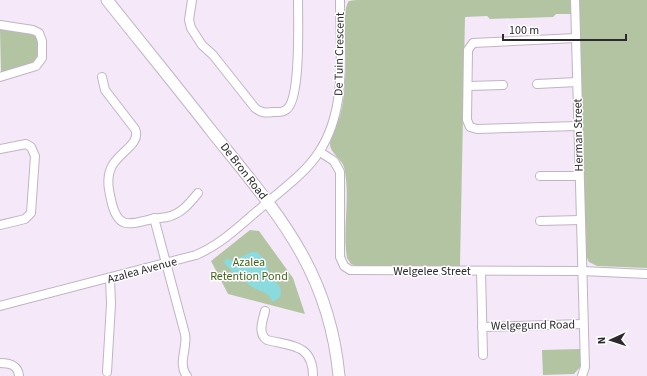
<svg xmlns="http://www.w3.org/2000/svg" width="647" height="376" font-family="'Source Sans 3',sans-serif">
	<rect width="100%" height="100%" fill="#f5e9f9"/>
	<!-- green -->
	<g fill="#b3c4a3">
		<path d="M356,0H571L572,14H556L553,17L490,19L487,16L465,17L460,266H356L351,264L347,258C342,228 351,197 344,167C341,158 330,153 330,144C330,134 339,122 341,112C345,96 345,78 346,61C346,49 342,8 349,1Z"/>
		<path d="M579,0H647V268L597,266L589,262L586,256Z"/>
		<path d="M2,29L35,35C39,40 38,44 38,50C38,69 16,69 1,72L0,30Z"/>
		<path d="M250,230L259,231L293,278L305,314L228,294L211,261Z"/>
		<path d="M580,349L581,366L574,374L543,375L542,350Z"/>
	</g>
	<!-- water -->
	<path fill="#8adbdd" d="M251,252H257L266,261L269,273L280,287L281,294L279,298L273,302C265,288 262,294 251,286C241,279 232,272 224,263L225,259L235,260Z"/>
	<g fill="none" stroke-linecap="round" stroke-linejoin="round">
		<defs>
			<g id="street">
				<path d="M192,0L189,20L191,28L202,45L213,55L255,108C261,113 266,113 273,112C278,112 283,113 287,109C301,97 298,20 298,0"/>
				<path d="M575,0L585,367L582,376"/>
				<path d="M0,25L33,30L39,33L42,41V58L36,66L0,77"/>
				<path d="M576,38L473,43L468,50L467,120L470,127L477,129L578,126"/>
				<path d="M102,77L105,90L135,129C142,144 117,153 111,168C106,180 109,191 112,204C119,230 130,224 152,219C157,218 162,218 167,217C181,214 189,204 198,193"/>
				<path d="M537,84L577,82"/>
				<path d="M468,86L503,85"/>
				<path d="M0,149L26,144L31,147L35,156L31,213L25,219L0,225"/>
				<path d="M320,152L334,161L340,172V257L344,266L350,270L582,271L647,274"/>
				<path d="M540,176H579"/>
				<path d="M154,218L185,334C188,348 177,364 187,376"/>
				<path d="M540,221L581,220"/>
				<path d="M481,271L483,355"/>
				<path d="M0,306L196,255C222,244 240,225 262,207C281,190 305,174 319,152C348,108 340,49 340,0"/>
				<path d="M265,311C263,320 257,333 267,340C291,346 313,344 313,376"/>
				<path d="M482,327L583,324"/>
				<path d="M0,363C10,363 18,365 19,376"/>
				<path d="M107,372L111,304L110,278"/>
			</g>
			<path id="secondary" d="M107,0C142,44 178,88 213,133C277,213 329,269 339,376"/>
		</defs>
		<!-- street casing -->
		<use href="#street" stroke="#c0b4c4" stroke-width="10"/>
		<!-- secondary casing -->
		<use href="#secondary" stroke="#c0b4c4" stroke-width="13"/>
		<!-- street -->
		<use href="#street" stroke="#fff" stroke-width="8"/>
		<!-- secondary -->
		<use href="#secondary" stroke="#fff" stroke-width="11"/>
	</g>
	<g text-anchor="middle" stroke-width="3" stroke-linejoin="round" paint-order="stroke">
		<!-- street labels -->
		<g font-size="12" fill="#2c282e" stroke="#fff">
			<text transform="translate(339 54) rotate(-89)" y="4">De Tuin Crescent</text>
			<text transform="translate(578 135) rotate(-91)" y="4">Herman Street</text>
			<text transform="translate(244 171) rotate(52)" y="4">De Bron Road</text>
			<text transform="translate(142 270) rotate(-15)" y="4">Azalea Avenue</text>
			<text x="432" y="275">Welgelee Street</text>
			<text transform="translate(533 325) rotate(-1)" y="4">Welgegund Road</text>
		</g>
		<!-- park labels -->
		<g font-size="12" fill="#426316" stroke="#fff">
			<text x="249" y="266">Azalea<tspan x="249" dy="14">Retention Pond</tspan></text>
		</g>
	</g>
	<!-- north arrow -->
	<g transform="translate(611 340) rotate(267)" stroke="#ffffff" stroke-width="3" paint-order="stroke">
	<path d="M0-3L7 15L0 10L-7 15Z" fill="#2c282e"/>
	<text y="-6" font-size="11" font-weight="bold" text-anchor="middle" fill="#2c282e">N</text>
	</g>
	<!-- scale -->
	<path d="M503 34v6h123v-6" fill="none" stroke="#2c282e" stroke-width="2"/>
	<text x="509" y="34" font-size="12" fill="#2c282e" stroke="#ffffff" stroke-width="3" paint-order="stroke">100 m</text>
</svg>
